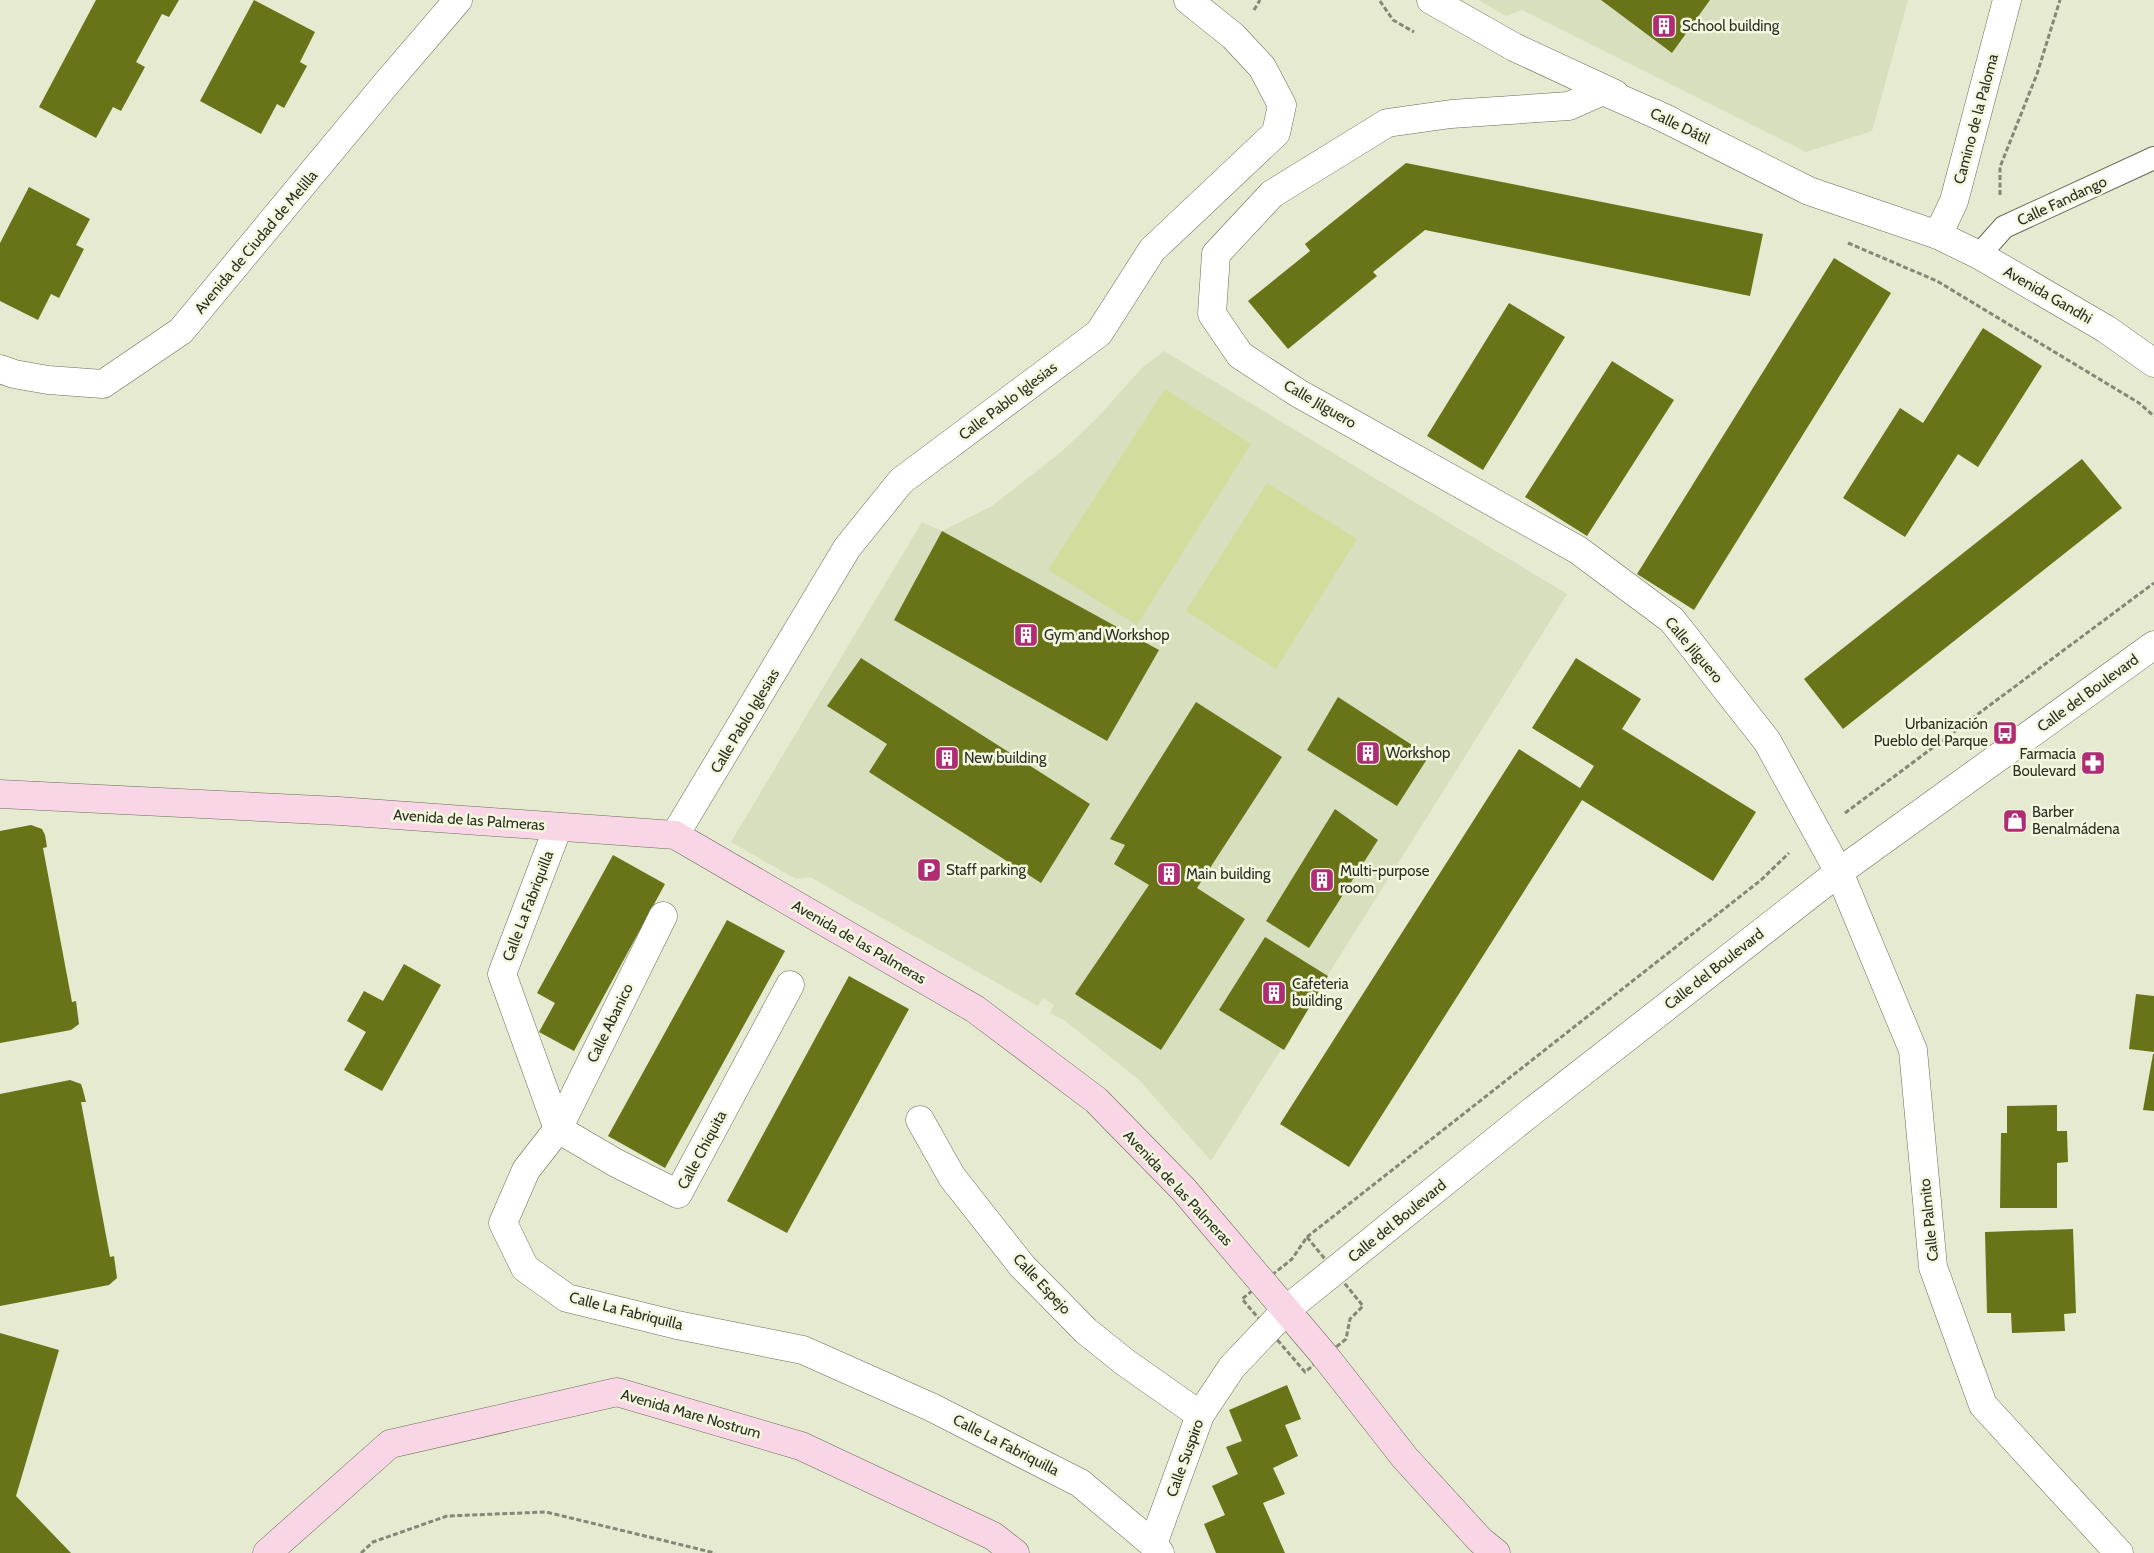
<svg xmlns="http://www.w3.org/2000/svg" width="2154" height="1553" font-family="Cabin,sans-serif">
	<rect width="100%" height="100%" fill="#e5ead0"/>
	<!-- built -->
	<g fill="#d8dfbe">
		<path d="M1478,0H1908L1872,131L1806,152L1522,10L1506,16Z"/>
		<path d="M1164,351L1567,594L1211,1161L1138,1079L1064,1020L1050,1013L1054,1005L1043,998L1038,1006L810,877L796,879L731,842L922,522L942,531L992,506L1060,453L1096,419L1142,368Z"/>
	</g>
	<!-- green -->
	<g fill="#d1dc9d">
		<path d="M1165,389L1251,444L1137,625L1048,570Z"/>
		<path d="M1267,483L1357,539L1276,669L1186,611Z"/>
	</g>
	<!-- building -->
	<g fill="#697418">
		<path d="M96,0H179L169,17L162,14L136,62L145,67L121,111L113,107L96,138L39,107Z"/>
		<path d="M254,0L315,32L300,62L307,66L284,108L277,104L261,134L200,101Z"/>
		<path d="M1601,0H1710L1672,53Z"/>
		<path d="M1406,163L1763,234L1750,296L1425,230L1373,272L1377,276L1288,349L1248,301L1310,251L1305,244Z"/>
		<path d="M29,187L90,219L76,245L84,249L59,298L51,294L38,320L0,301V243Z"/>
		<path d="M1834,258L1891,293L1694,610L1637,574Z"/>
		<path d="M1509,303L1565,337L1483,470L1427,436Z"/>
		<path d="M1983,328L2042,366L1978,467L1958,454L1905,537L1843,498L1900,408L1923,423Z"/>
		<path d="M1612,361L1674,400L1587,536L1525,497Z"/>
		<path d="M2082,459L2122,508L1843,729L1804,679Z"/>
		<path d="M942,531L1159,650L1107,741L894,620Z"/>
		<path d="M861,658L1090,804L1041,883L869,772L887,744L827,706Z"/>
		<path d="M1576,658L1641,699L1622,729L1756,812L1713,881L1582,800L1349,1167L1280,1124L1519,749L1580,788L1594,766L1532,728Z"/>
		<path d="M1338,697L1429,756L1397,806L1307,750Z"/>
		<path d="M1196,702L1282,757L1197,888L1245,919L1161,1050L1075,994L1149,885L1114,864L1125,845L1110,839Z"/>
		<path d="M1335,809L1378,840L1309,948L1266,921Z"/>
		<path d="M31,825L42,829L45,835L47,847L43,848L72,1002L76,1001L79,1024L71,1030L0,1043V831Z"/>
		<path d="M613,855L665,884L574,1051L539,1032L555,1003L537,993Z"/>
		<path d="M727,920L785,951L665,1168L608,1136Z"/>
		<path d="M1265,937L1328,976L1284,1050L1219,1010Z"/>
		<path d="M404,964L441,985L382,1091L344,1070L366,1032L347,1021L364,991L383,1001Z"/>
		<path d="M849,976L909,1009L787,1233L727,1201Z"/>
		<path d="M2136,994L2154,996V1052L2129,1049Z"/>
		<path d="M2153,1054H2154V1111L2143,1110Z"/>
		<path d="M70,1080L81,1084L83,1090L86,1102H81L110,1257L114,1256L117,1278L109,1285L0,1306V1094Z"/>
		<path d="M2057,1105V1131H2067L2068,1162L2057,1163V1208H2000L2001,1133H2007V1106Z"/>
		<path d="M2073,1229L2076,1313L2064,1314L2065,1331L2012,1333L2011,1313H1987L1985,1232Z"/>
		<path d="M0,1333L59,1350L16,1496L71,1553H0Z"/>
		<path d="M1287,1385L1301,1419L1285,1425L1298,1456L1273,1468L1285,1494L1263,1503L1285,1553H1216L1204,1524L1225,1515L1212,1486L1238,1474L1226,1447L1242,1441L1229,1410Z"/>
	</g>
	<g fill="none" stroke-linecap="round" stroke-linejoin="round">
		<defs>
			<path id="lane" d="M1979,255L2004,227L2154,158"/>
			<g id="street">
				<path d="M1431,0L1514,47L1615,94"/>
				<path d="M1654,113L1809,191L1938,235L1979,255L2106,329L2154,363"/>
				<path d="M1671,121L1603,91L1569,106L1451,114L1387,123L1272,194L1216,254L1212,314L1240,355L1298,393L1578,550L1672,620L1767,741L1839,872L1913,1050L1933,1267L1983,1405L2119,1553"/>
				<path d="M1938,235L1954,201L2007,0"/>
				<path d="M0,369L14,374L48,380L103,384L181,331L386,84L458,0"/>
				<path d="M558,827L502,974L558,1129L526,1170L503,1223L525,1268L567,1298L677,1325L803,1350L931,1407L1080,1483L1153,1544L1160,1553"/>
				<path d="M675,835L847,548L901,481L1099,333L1152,250L1276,133L1282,105L1262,67L1233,36L1188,0"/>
				<path d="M663,916L558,1129L616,1163L678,1194L790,985"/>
				<path d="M920,1120L952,1177L1022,1266L1086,1331L1126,1363L1200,1415"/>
				<path d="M1153,1544L1200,1415L1232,1367L1286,1310L1530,1113L1839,872L2154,645"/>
			</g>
			<g id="secondary">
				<path d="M0,794L339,811L675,835L975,1009L1096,1100L1184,1190L1325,1356L1405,1458L1480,1540L1496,1553"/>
				<path d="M267,1553L390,1444L617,1392L801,1446L993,1536L1015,1553"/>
			</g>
		</defs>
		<!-- lane casing -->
		<use href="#lane" stroke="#686d56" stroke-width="24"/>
		<!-- street casing -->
		<use href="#street" stroke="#686d56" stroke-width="29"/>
		<!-- secondary casing -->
		<use href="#secondary" stroke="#686d56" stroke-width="29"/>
		<!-- path -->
		<g stroke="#848776" stroke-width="3" stroke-dasharray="5 2.5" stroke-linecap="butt">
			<path d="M1380,1L1393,20L1414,32"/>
			<path d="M1254,10L1260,0"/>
			<path d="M2000,195V167L2037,74L2060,0"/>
			<path d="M1848,243L1937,281L2139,403L2154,416"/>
			<path d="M1845,813L2154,583"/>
			<path d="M1307,1237L1761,880L1789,853"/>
			<path d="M1307,1237L1363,1306L1350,1319L1346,1339L1305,1372L1242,1299L1292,1259Z"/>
			<path d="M361,1553L373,1542L447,1516L546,1512L715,1553"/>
		</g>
		<!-- lane -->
		<use href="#lane" stroke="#fff" stroke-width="22"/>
		<!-- street -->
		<use href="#street" stroke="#fff" stroke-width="28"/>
		<!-- secondary -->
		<use href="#secondary" stroke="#f8d6e6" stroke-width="28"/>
	</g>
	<!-- icons -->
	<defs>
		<symbol id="building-square" viewBox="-11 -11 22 22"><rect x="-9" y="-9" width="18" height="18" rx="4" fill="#b02d75" stroke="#f2f7dd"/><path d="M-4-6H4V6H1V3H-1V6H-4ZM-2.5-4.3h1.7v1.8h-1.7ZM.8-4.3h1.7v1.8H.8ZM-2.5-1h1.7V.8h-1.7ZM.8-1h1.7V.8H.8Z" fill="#fff"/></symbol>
		<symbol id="bus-square" viewBox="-11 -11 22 22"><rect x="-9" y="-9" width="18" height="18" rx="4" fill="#b02d75" stroke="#f2f7dd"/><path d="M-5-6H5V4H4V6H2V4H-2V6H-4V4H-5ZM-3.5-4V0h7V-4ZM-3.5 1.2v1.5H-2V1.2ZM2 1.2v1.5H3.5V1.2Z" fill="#fff"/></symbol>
		<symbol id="pharmacy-square" viewBox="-11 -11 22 22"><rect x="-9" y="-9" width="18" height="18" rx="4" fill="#b02d75" stroke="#f2f7dd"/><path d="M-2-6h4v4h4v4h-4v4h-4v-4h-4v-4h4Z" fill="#fff"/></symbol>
		<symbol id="shop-square" viewBox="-11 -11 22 22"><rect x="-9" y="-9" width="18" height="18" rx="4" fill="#b02d75" stroke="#f2f7dd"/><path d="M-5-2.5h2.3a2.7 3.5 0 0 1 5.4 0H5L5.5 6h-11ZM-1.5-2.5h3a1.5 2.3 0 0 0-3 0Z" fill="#fff"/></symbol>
		<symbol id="parking-square" viewBox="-11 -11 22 22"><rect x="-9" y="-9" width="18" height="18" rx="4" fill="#b02d75" stroke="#f2f7dd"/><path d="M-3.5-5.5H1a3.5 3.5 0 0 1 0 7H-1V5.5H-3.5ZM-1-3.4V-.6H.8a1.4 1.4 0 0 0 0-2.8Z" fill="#fff"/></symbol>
	</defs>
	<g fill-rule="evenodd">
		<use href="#building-square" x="1650" y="12" width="28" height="28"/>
		<use href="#building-square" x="1012" y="621" width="28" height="28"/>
		<use href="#bus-square" x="1991" y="719" width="28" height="28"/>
		<use href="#building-square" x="1354" y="739" width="28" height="28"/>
		<use href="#building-square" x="933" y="744" width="28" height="28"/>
		<use href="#pharmacy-square" x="2079" y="749" width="28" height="28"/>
		<use href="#shop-square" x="2001" y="807" width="28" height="28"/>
		<use href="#parking-square" x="915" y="856" width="28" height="28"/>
		<use href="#building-square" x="1155" y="860" width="28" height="28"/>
		<use href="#building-square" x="1308" y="866" width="28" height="28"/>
		<use href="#building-square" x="1260" y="979" width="28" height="28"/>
	</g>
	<g text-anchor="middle" stroke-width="5" stroke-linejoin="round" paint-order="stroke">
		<!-- poi labels -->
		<g font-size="15" fill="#2c2e24" stroke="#f2f7dd" text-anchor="start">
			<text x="1682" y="31">School building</text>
			<text x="1044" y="640">Gym and Workshop</text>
			<text x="1988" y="729" text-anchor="end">Urbanización<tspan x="1988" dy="17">Pueblo del Parque</tspan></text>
			<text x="1386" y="758">Workshop</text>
			<text x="2076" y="759" text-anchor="end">Farmacia<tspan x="2076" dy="17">Boulevard</tspan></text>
			<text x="964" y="763">New building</text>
			<text x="2032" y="817">Barber<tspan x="2032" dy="17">Benalmádena</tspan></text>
			<text x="946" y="875">Staff parking</text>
			<text x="1340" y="876">Multi-purpose<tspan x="1340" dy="17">room</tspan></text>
			<text x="1186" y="879">Main building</text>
			<text x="1292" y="989">Cafeteria<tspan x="1292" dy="17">building</tspan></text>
		</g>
		<!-- street labels -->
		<g font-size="15" fill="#2c2e24" stroke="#f2f7dd">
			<text transform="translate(1976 119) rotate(-75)" y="5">Camino de la Paloma</text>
			<text transform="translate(1680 126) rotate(26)" y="5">Calle Dátil</text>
			<text transform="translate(2062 201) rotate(-25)" y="5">Calle Fandango</text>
			<text transform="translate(256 242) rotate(-50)" y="5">Avenida de Ciudad de Melilla</text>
			<text transform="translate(2048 295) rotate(30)" y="5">Avenida Gandhi</text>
			<text transform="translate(1008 401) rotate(-37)" y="5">Calle Pablo Iglesias</text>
			<text transform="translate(1320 404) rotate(30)" y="5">Calle Jilguero</text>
			<text transform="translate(1694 650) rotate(50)" y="5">Calle Jilguero</text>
			<text transform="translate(2088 693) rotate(-36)" y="5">Calle del Boulevard</text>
			<text transform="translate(745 721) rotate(-59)" y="5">Calle Pablo Iglesias</text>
			<text transform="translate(469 820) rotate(4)" y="5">Avenida de las Palmeras</text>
			<text transform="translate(528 906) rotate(-69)" y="5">Calle La Fabriquilla</text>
			<text transform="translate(859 942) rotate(30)" y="5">Avenida de las Palmeras</text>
			<text transform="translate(1714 969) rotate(-38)" y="5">Calle del Boulevard</text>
			<text transform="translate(610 1023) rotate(-64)" y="5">Calle Abanico</text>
			<text transform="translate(702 1150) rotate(-62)" y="5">Calle Chiquita</text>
			<text transform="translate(1178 1188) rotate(47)" y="5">Avenida de las Palmeras</text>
			<text transform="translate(1929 1220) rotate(-96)" y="5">Calle Palmito</text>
			<text transform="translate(1397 1221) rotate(-39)" y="5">Calle del Boulevard</text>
			<text transform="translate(1042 1284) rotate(47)" y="5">Calle Espejo</text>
			<text transform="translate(626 1311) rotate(14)" y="5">Calle La Fabriquilla</text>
			<text transform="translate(691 1414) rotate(16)" y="5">Avenida Mare Nostrum</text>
			<text transform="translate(1006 1445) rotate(27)" y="5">Calle La Fabriquilla</text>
			<text transform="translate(1185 1458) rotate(-70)" y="5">Calle Suspiro</text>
		</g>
	</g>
</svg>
